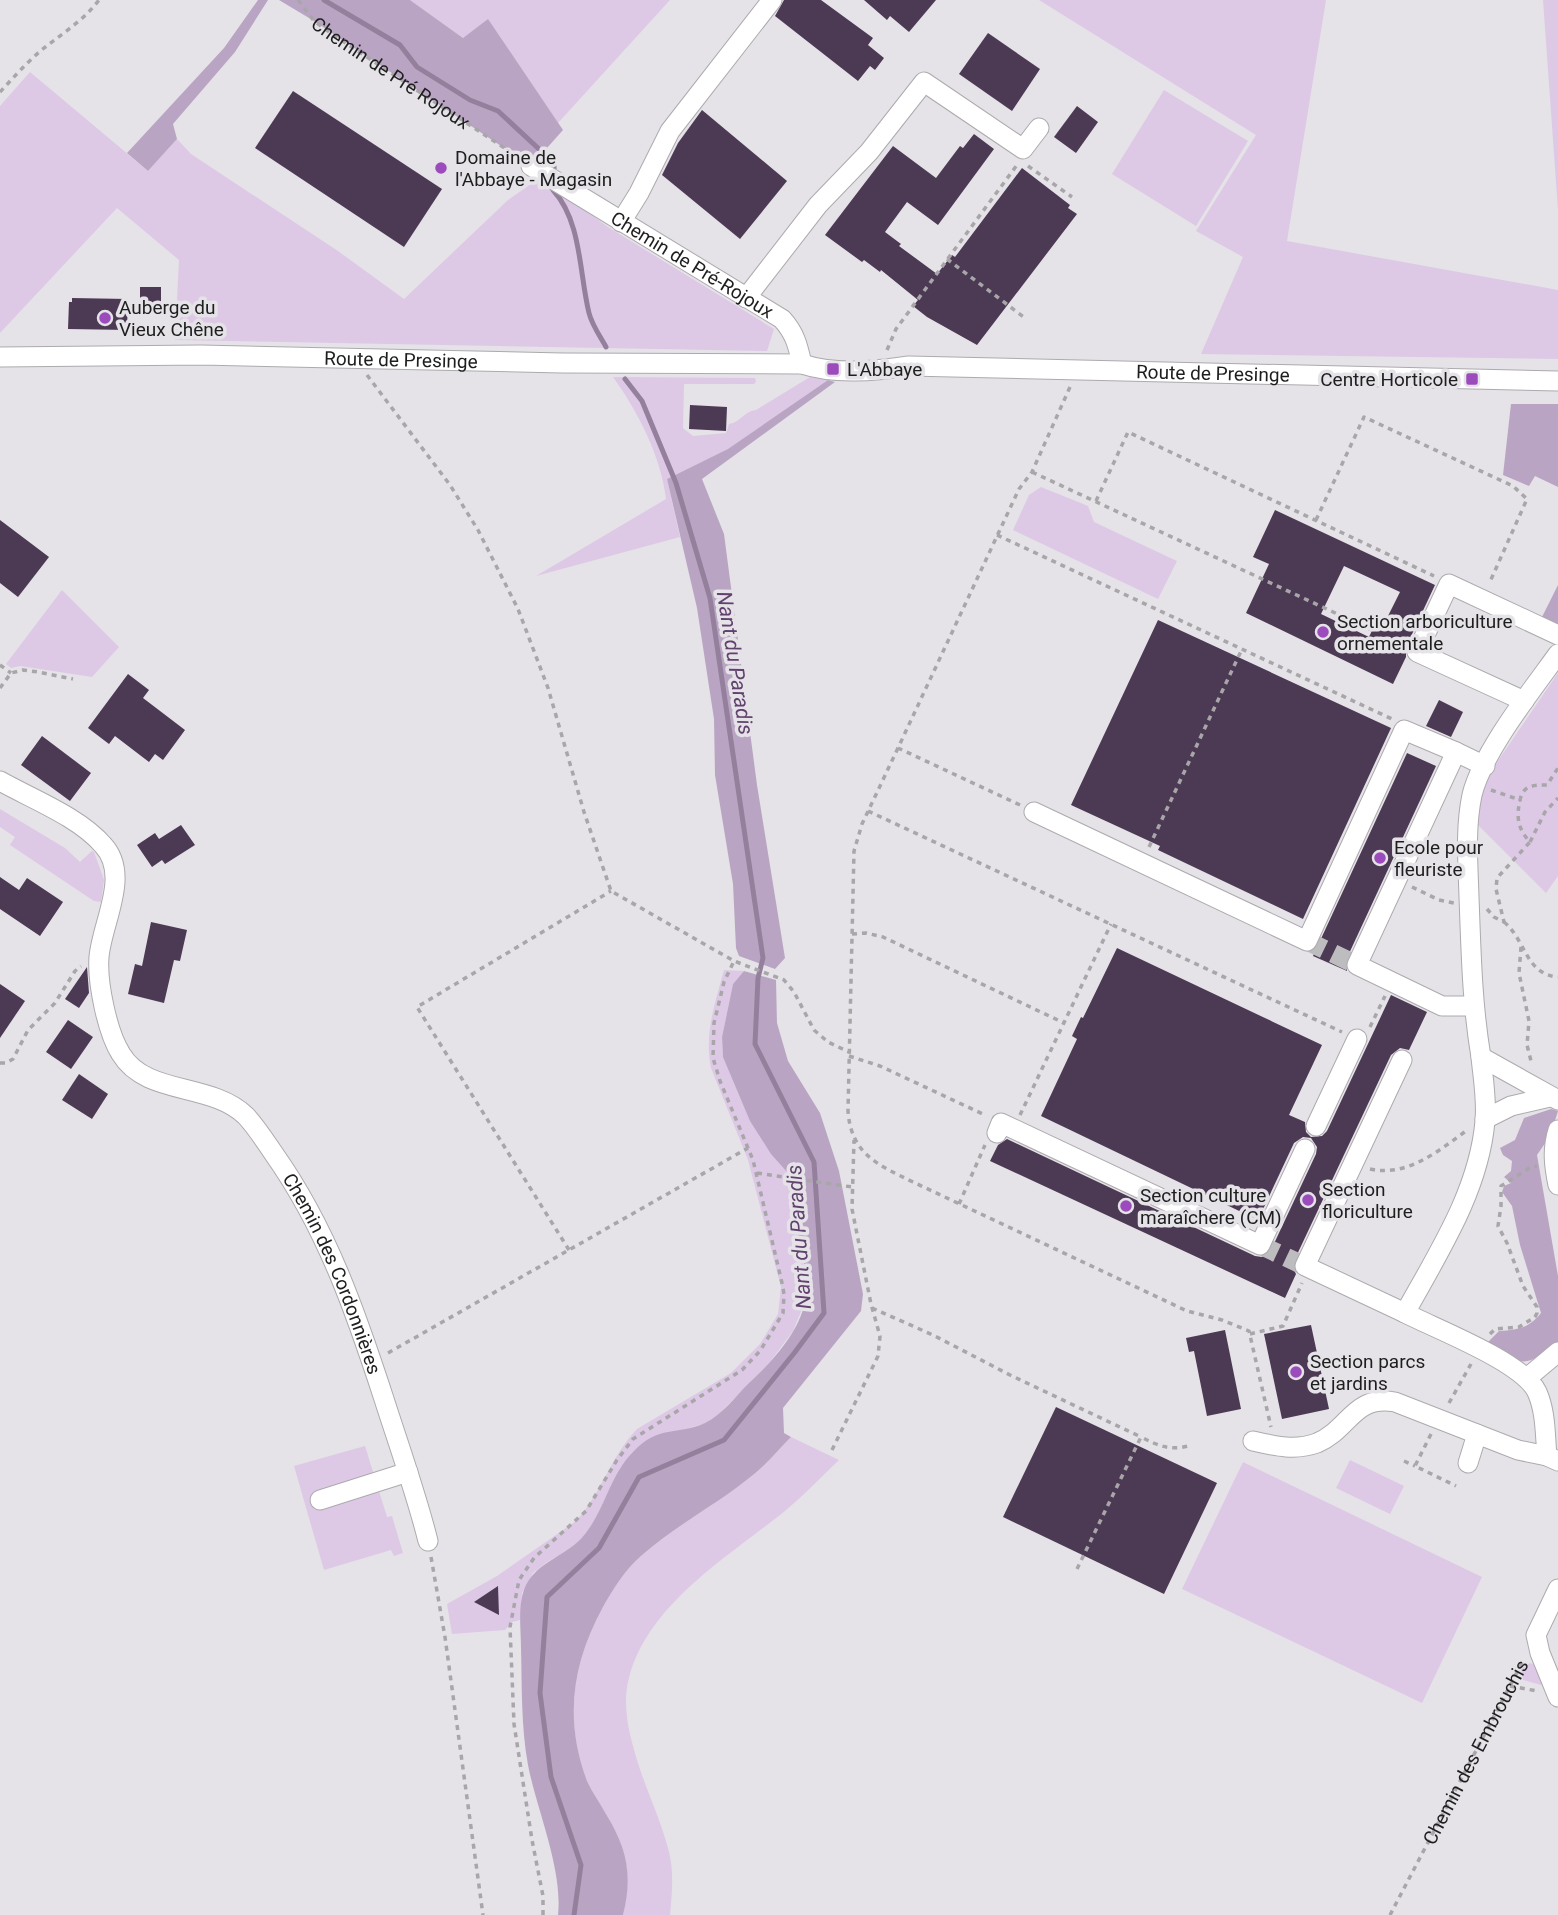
<svg xmlns="http://www.w3.org/2000/svg" width="1558" height="1915" font-family="Roboto,sans-serif">
	<rect width="100%" height="100%" fill="#e5e3e7"/>
	<!-- green -->
	<g fill="#ddc9e6">
		<path d="M410,0H670L558,123L488,20L463,38Z"/>
		<path d="M1039,0H1326L1287,241L1558,290V359L1201,354L1243,257L1196,231L1256,135Z"/>
		<path d="M1543,0H1558V210Z"/>
		<path d="M30,72L148,171L177,139L191,154L338,251L404,299L508,200L534,182H546L608,227L774,329L767,351L175,340L179,260L117,208L0,333V106Z"/>
		<path d="M1164,90L1248,141L1196,226L1112,174Z"/>
		<path d="M613,377L755,378L756,382L754,384H684L683,428L693,436L726,433L729,424C741,422 743,412 756,410L810,377L828,380L729,449L667,479L680,537L536,576L666,499C661,456 638,412 613,377Z"/>
		<path d="M1041,487L1088,506L1094,522L1177,561L1158,599L1013,530L1029,495Z"/>
		<path d="M62,590L119,647L92,677L20,666L11,668L6,664Z"/>
		<path d="M1558,673V876L1546,893L1476,823L1478,794L1493,768Z"/>
		<path d="M0,809L65,848L80,862L92,851L94,852L104,880L101,902L94,901L10,845L15,837L0,827Z"/>
		<path d="M724,970L744,971L733,984L722,1037L723,1057L803,1178L802,1183L789,1182L806,1279L807,1297L793,1331L767,1366L717,1416L704,1424L689,1428L621,1467L593,1523L584,1536L569,1550L547,1562L533,1573L522,1593L520,1620L512,1622L505,1630L452,1634L447,1604L497,1576L576,1521C601,1494 611,1456 637,1429L731,1373L760,1344L778,1314L781,1287L748,1160L711,1068C704,1034 715,1003 724,970Z"/>
		<path d="M791,1437L839,1460C821,1477 804,1495 785,1511C729,1556 648,1604 629,1678C623,1699 627,1725 633,1746C642,1782 660,1816 669,1852C674,1872 672,1894 670,1915H623C632,1875 627,1848 606,1814C600,1803 592,1792 587,1781C564,1719 572,1664 603,1607C613,1589 625,1570 641,1556C676,1525 718,1504 753,1475C767,1464 779,1449 791,1437Z"/>
		<path d="M365,1446L387,1517L392,1516L403,1553L394,1556L391,1550L324,1570L294,1466Z"/>
		<path d="M1350,1460L1404,1486L1390,1514L1336,1488Z"/>
		<path d="M1243,1462L1482,1577L1422,1703L1182,1589Z"/>
		<path d="M1530,1663L1537,1666L1543,1684L1541,1685L1523,1680L1521,1669Z"/>
	</g>
	<!-- forest -->
	<g fill="#b9a5c3">
		<path d="M258,0H268L235,52L173,124L177,139L148,171L127,153L224,48Z"/>
		<path d="M279,0H410L463,38L488,19L563,130L531,166L314,21Z"/>
		<path d="M828,380L835,382L702,479L724,534L757,785L785,958L775,969L739,956L736,948L733,884L715,775L714,719L697,608L667,479L728,449Z"/>
		<path d="M1511,404H1558V487L1535,476L1529,486L1503,475Z"/>
		<path d="M1558,585V624L1542,617Z"/>
		<path d="M744,971L776,980L777,1023L788,1061L820,1113L839,1171L863,1294L861,1311L783,1408L784,1433L791,1437C779,1449 767,1464 753,1475C718,1504 676,1525 641,1556C625,1570 613,1589 603,1607C572,1664 564,1719 587,1781C592,1792 600,1803 606,1814C627,1848 633,1875 623,1915H558C563,1869 537,1811 528,1765C521,1726 522,1687 521,1648C521,1628 517,1604 526,1585C539,1560 568,1556 585,1534C605,1509 610,1475 633,1452C659,1424 677,1436 705,1423C722,1415 735,1397 748,1384C772,1362 801,1331 806,1297C809,1282 804,1265 801,1250C797,1228 793,1205 789,1182L801,1183L803,1178L798,1172L788,1173L771,1154L750,1121L723,1057L722,1037L733,984Z"/>
		<path d="M1551,1109L1558,1111L1550,1136L1537,1155L1558,1276V1342C1523,1370 1524,1365 1486,1344L1499,1331C1518,1330 1529,1328 1541,1313L1520,1245L1512,1206L1502,1192L1504,1186L1511,1183L1504,1177L1511,1171L1512,1161L1503,1155L1500,1148L1515,1140L1524,1118Z"/>
	</g>
	<g fill="none" stroke-linecap="round" stroke-linejoin="round">
		<!-- stream -->
		<g stroke="#94809d" stroke-width="5">
			<path d="M324,0L400,45L417,67L470,100L498,111L554,163V173"/>
			<path d="M553,187V190C582,222 579,273 589,313C592,325 600,336 606,347"/>
			<path d="M574,1915L581,1865L551,1777L540,1693L547,1597L599,1548L639,1477L724,1440L795,1352L824,1313L814,1162L755,1044L758,978L763,958L710,598L676,483L642,401L625,379"/>
		</g>
	</g>
	<!-- building -->
	<g fill="#4c3a54" fill-rule="evenodd">
		<path d="M784,0H821L873,38L868,45L884,58L875,70L870,66L858,81L775,16Z"/>
		<path d="M864,0H936L909,32L890,16L887,20Z"/>
		<path d="M988,33L1040,69L1012,111L959,74Z"/>
		<path d="M293,91L442,189L404,247L255,148Z"/>
		<path d="M1077,106L1098,122L1076,153L1054,137Z"/>
		<path d="M702,110L787,181L740,239L662,175L678,143Z"/>
		<path d="M974,134L994,149L938,225L907,202L885,232L901,244L899,246L937,274L952,255L955,257L1022,168L1070,205L1068,208L1077,214L977,345L927,317L913,306L918,300L881,270L880,272L864,260L862,262L825,235L893,146L936,178L960,146L963,148Z"/>
		<rect x="140" y="287" width="21" height="17"/>
		<path d="M72,298L128,299L127,330L68,329L69,302H72Z"/>
		<path d="M690,405L727,407L726,431L689,429Z"/>
		<path d="M1275,510L1435,585L1406,647V657L1393,684L1246,613L1269,564L1253,557ZM1344,566L1400,592L1382,628L1375,624L1369,637L1321,614Z"/>
		<path d="M0,520L49,557L18,597L0,583Z"/>
		<path d="M1158,620L1391,728L1303,919L1158,850L1160,846L1071,805Z"/>
		<path d="M128,674L149,690L143,698L185,730L163,760L155,754L149,762L115,736L109,744L88,728Z"/>
		<path d="M1439,700L1463,712L1451,737L1426,726Z"/>
		<path d="M42,736L91,773L70,801L21,765Z"/>
		<path d="M1407,753L1436,766L1346,960L1347,971L1313,956Z"/>
		<path d="M181,825L195,845L165,864L162,860L152,867L137,845L155,833L159,839Z"/>
		<path d="M0,877L19,890L27,878L63,902L40,936L0,909Z"/>
		<path d="M151,922L187,930L180,961L174,960L164,1003L128,994L135,964L142,966Z"/>
		<path d="M1117,948L1322,1045L1289,1115L1305,1122L1306,1132L1311,1137L1322,1136L1327,1131L1391,995L1427,1012L1409,1050L1400,1048L1391,1055L1294,1261L1293,1268L1296,1274L1285,1298L990,1161L998,1145L1007,1139L1255,1256L1262,1257L1271,1250L1316,1154L1317,1147L1311,1138L1303,1137L1294,1143L1258,1220L1041,1116L1077,1039L1072,1036L1081,1017L1083,1018Z"/>
		<path d="M87,967L89,993L79,1008L65,999Z"/>
		<path d="M0,984L25,1001L0,1038Z"/>
		<path d="M68,1020L93,1037L71,1069L46,1052Z"/>
		<path d="M79,1074L108,1094L92,1119L62,1100Z"/>
		<path d="M1311,1325L1329,1409L1282,1419L1264,1334Z"/>
		<path d="M1225,1330L1241,1409L1207,1416L1194,1351L1189,1352L1186,1338Z"/>
		<path d="M1056,1407L1217,1483L1164,1594L1003,1517Z"/>
		<path d="M498,1586L499,1615L474,1602Z"/>
	</g>
	<g fill="none" stroke-linecap="round" stroke-linejoin="round">
		<!-- minor-tunnel -->
		<g stroke="#bdbcbf" stroke-width="19" stroke-dasharray="19 10" stroke-linecap="butt">
			<path d="M1307,941L1357,965"/>
			<path d="M1260,1245L1305,1266"/>
		</g>
		<defs>
			<g id="minor">
				<path id="s3" d="M531,166L782,319C795,333 798,346 802,364"/>
				<path d="M621,222L639,193L670,131L772,0"/>
				<path d="M746,298L818,205L869,152L924,82L1023,149L1039,128"/>
				<path id="s4" d="M0,357L201,355L562,363L802,364C835,375 875,371 909,366L1558,381"/>
				<path d="M1558,654C1532,690 1482,753 1472,795C1465,828 1468,863 1469,897C1471,950 1472,1004 1481,1057L1558,1100"/>
				<path d="M1524,701L1417,652L1449,584L1558,635"/>
				<path id="s5" d="M0,781C32,799 79,817 103,845C131,875 102,922 99,957C97,982 107,1032 121,1054C146,1096 211,1082 246,1116C257,1128 265,1141 274,1154C327,1229 356,1313 384,1399C399,1446 416,1493 428,1541"/>
				<path d="M1034,812L1307,941L1404,730L1456,752"/>
				<path d="M1474,1006H1442L1357,965L1456,752L1485,766"/>
				<path d="M1481,1057C1483,1078 1487,1099 1485,1121C1479,1191 1438,1253 1405,1313C1436,1329 1523,1362 1537,1392C1546,1412 1545,1435 1547,1456L1558,1461"/>
				<path d="M1402,1060L1305,1266L1405,1313"/>
				<path d="M1485,1119L1511,1106L1550,1097"/>
				<path d="M1316,1126L1357,1039"/>
				<path d="M1558,1130C1552,1149 1554,1166 1558,1185"/>
				<path d="M997,1133L1001,1123L1260,1245L1305,1149"/>
				<path d="M1527,1378L1558,1352"/>
				<path d="M1253,1441C1275,1446 1295,1451 1317,1443C1350,1429 1353,1395 1395,1402L1518,1450L1547,1456"/>
				<path d="M1468,1463L1477,1434"/>
				<path d="M320,1500L408,1472"/>
				<path d="M1558,1589L1536,1635L1540,1653L1558,1697"/>
			</g>
		</defs>
		<!-- minor casing -->
		<use href="#minor" stroke="#adaaae" stroke-width="21"/>
		<!-- path -->
		<g stroke="#a8a6a9" stroke-width="3.5" stroke-dasharray="5 5" stroke-linecap="butt">
			<path id="s1" d="M298,0L314,21L332,34L518,157"/>
			<path d="M0,92C14,77 28,61 44,48C63,33 84,20 99,0"/>
			<path d="M1028,166L1072,197"/>
			<path d="M947,259L1025,318"/>
			<path d="M887,350L896,329L1017,165"/>
			<path d="M367,375L450,485L478,530L518,609L548,688L584,812L611,891L734,961L784,980L794,992L814,1030L828,1042L849,1052"/>
			<path d="M1032,472L1374,631"/>
			<path d="M1096,501L1128,432L1434,576"/>
			<path d="M1316,520L1364,417L1513,486L1527,499L1489,584"/>
			<path d="M997,535L1392,719"/>
			<path d="M0,665L11,673"/>
			<path d="M0,688L11,673L23,670L38,672L73,679"/>
			<path d="M898,748L862,824L854,851L848,1111C851,1154 878,1165 913,1182L1187,1311L1222,1320L1249,1331L1271,1427"/>
			<path d="M1491,790L1520,800C1523,785 1534,785 1547,785L1558,768"/>
			<path d="M1020,805L898,748L1019,489L1032,472L1070,387"/>
			<path d="M868,811L1342,1032"/>
			<path d="M1530,842L1545,812L1558,798"/>
			<path d="M1149,847L1242,649"/>
			<path d="M1412,887L1439,900L1454,903"/>
			<path d="M1487,909L1494,917L1504,922L1496,889L1497,878L1530,842C1518,829 1516,818 1520,800"/>
			<path d="M1504,922C1526,940 1525,974 1558,977"/>
			<path d="M852,934L866,933L883,937L1064,1023"/>
			<path d="M1521,947L1519,973L1529,1021L1527,1045L1532,1065"/>
			<path d="M1370,1027L1385,996"/>
			<path d="M849,1056L880,1066L985,1115"/>
			<path d="M0,1063H6L13,1059L28,1030L55,1003L75,971L81,966"/>
			<path d="M1020,1115L1111,924"/>
			<path d="M1370,1169C1407,1177 1437,1152 1466,1131"/>
			<path d="M757,1173L852,1187"/>
			<path d="M959,1204L985,1145"/>
			<path d="M569,1250L417,1007L611,891"/>
			<path d="M872,1308L933,1335L1010,1375L1141,1437"/>
			<path d="M1250,1334L1283,1326L1302,1283"/>
			<path d="M1490,1334L1495,1329L1519,1327L1535,1317L1537,1313V1307L1523,1286L1507,1243L1498,1226L1501,1206V1186L1531,1167L1537,1166"/>
			<path d="M388,1353L748,1148"/>
			<path d="M1449,1403L1471,1364"/>
			<path d="M1431,1434L1415,1466L1456,1486"/>
			<path d="M832,1450L878,1356L880,1336L871,1304L852,1209L854,1140"/>
			<path d="M1404,1461L1415,1466"/>
			<path d="M431,1557L445,1637L483,1915"/>
			<path d="M1077,1569L1141,1437C1157,1445 1169,1451 1188,1446"/>
			<path d="M1510,1686L1537,1691"/>
			<path d="M543,1915V1896L532,1840L514,1724L510,1627L519,1580L534,1558L586,1511L617,1460L633,1439L742,1370L760,1351L783,1313L784,1294L782,1283L753,1160L720,1081L713,1058L714,1023L724,982L734,961"/>
			<path id="s2" d="M1390,1915L1524,1659"/>
		</g>
		<!-- minor -->
		<use href="#minor" stroke="#fff" stroke-width="19"/>
	</g>
	<!-- markers -->
	<g fill="#9b4bbb" stroke="#e5e3e7" stroke-width="2.5">
		<circle cx="441" cy="168" r="7"/>
		<circle cx="105" cy="318" r="7"/>
		<rect x="826" y="362" width="14" height="14" rx="3.5"/>
		<rect x="1465" y="372" width="14" height="14" rx="3.5"/>
		<circle cx="1323" cy="632" r="7"/>
		<circle cx="1380" cy="858" r="7"/>
		<circle cx="1308" cy="1200" r="7"/>
		<circle cx="1126" cy="1206" r="7"/>
		<circle cx="1296" cy="1372" r="7"/>
	</g>
	<g text-anchor="middle" stroke-width="7" stroke-linejoin="round" paint-order="stroke">
		<!-- street labels -->
		<g font-size="19" fill="#1e1e1f" stroke="#e5e3e7">
			<text dy="7" stroke="none"><textPath href="#s1" startOffset="119">Chemin de Pré Rojoux</textPath></text>
			<text dy="7" stroke="none"><textPath href="#s3" startOffset="189">Chemin de Pré-Rojoux</textPath></text>
			<text dy="7" stroke="none"><textPath href="#s4" startOffset="401">Route de Presinge</textPath></text>
			<text dy="7" stroke="none"><textPath href="#s4" startOffset="1214">Route de Presinge</textPath></text>
			<text dy="7" stroke="none"><textPath href="#s5" startOffset="663">Chemin des Cordonnières</textPath></text>
			<text dy="7" stroke="none"><textPath href="#s2" startOffset="184">Chemin des Embrouchis</textPath></text>
		</g>
		<!-- poi labels -->
		<g font-size="19" fill="#1e1e1f" stroke="#e5e3e7" text-anchor="start">
			<text x="455" y="164">Domaine de<tspan x="455" dy="22">l'Abbaye - Magasin</tspan></text>
			<text x="119" y="314">Auberge du<tspan x="119" dy="22">Vieux Chêne</tspan></text>
			<text x="847" y="376">L'Abbaye</text>
			<text x="1458" y="386" text-anchor="end">Centre Horticole</text>
			<text x="1337" y="628">Section arboriculture<tspan x="1337" dy="22">ornementale</tspan></text>
			<text x="1394" y="854">Ecole pour<tspan x="1394" dy="22">fleuriste</tspan></text>
			<text x="1322" y="1196">Section<tspan x="1322" dy="22">floriculture</tspan></text>
			<text x="1140" y="1202">Section culture<tspan x="1140" dy="22">maraîchere (CM)</tspan></text>
			<text x="1310" y="1368">Section parcs<tspan x="1310" dy="22">et jardins</tspan></text>
		</g>
		<!-- water labels -->
		<g font-size="21" font-style="italic" fill="#61426e" stroke="#e5e3e7">
			<text transform="translate(735 663) rotate(81)" y="7">Nant du Paradis</text>
			<text transform="translate(799 1237) rotate(-94)" y="7">Nant du Paradis</text>
		</g>
	</g>
</svg>
